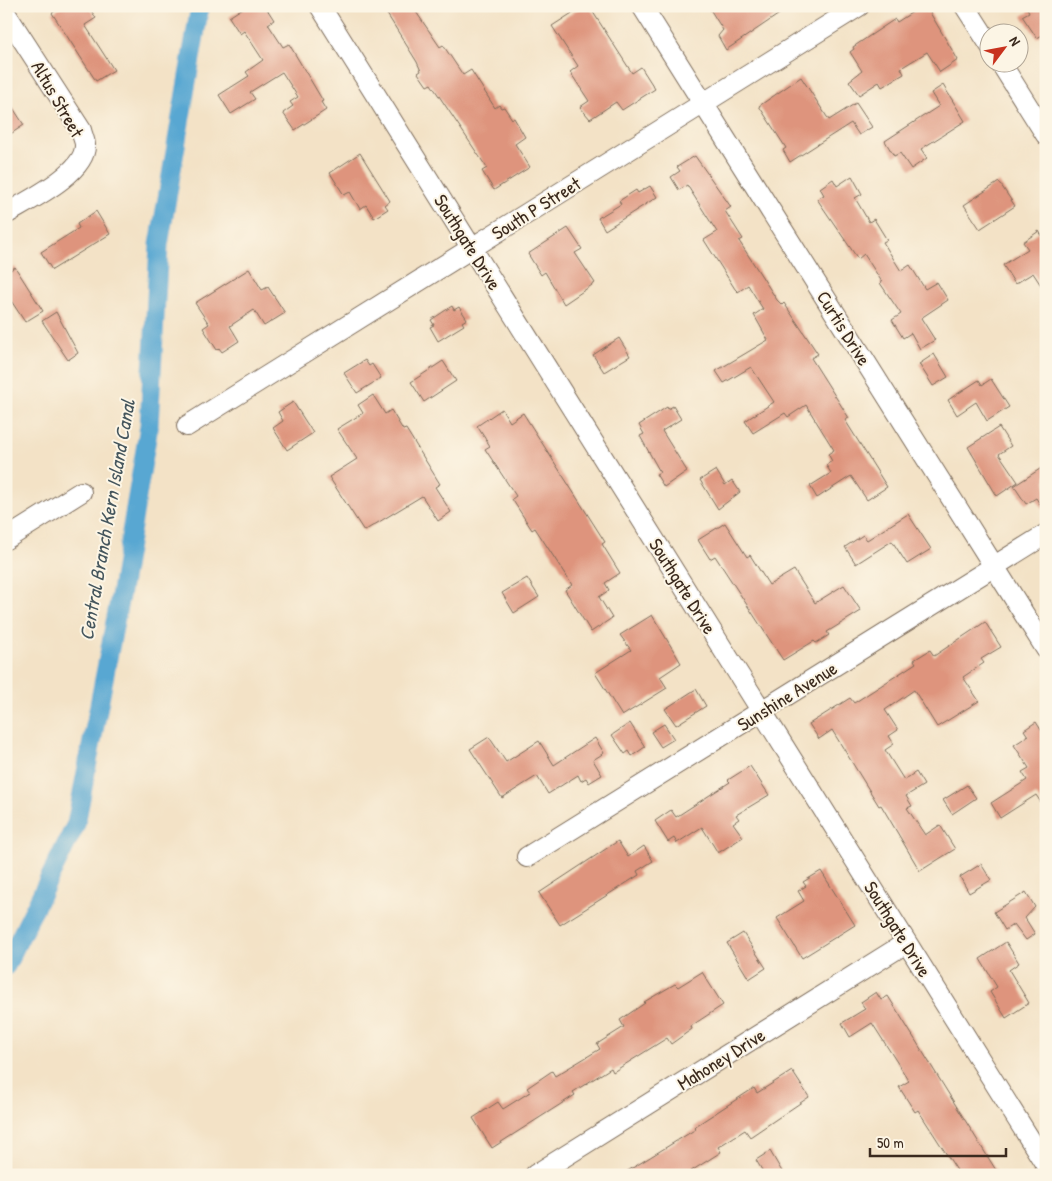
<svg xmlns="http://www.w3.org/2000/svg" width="1052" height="1181" font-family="'Patrick Hand',sans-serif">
	<rect width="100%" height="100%" fill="#fcf5e5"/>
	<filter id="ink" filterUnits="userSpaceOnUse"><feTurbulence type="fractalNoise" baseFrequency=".02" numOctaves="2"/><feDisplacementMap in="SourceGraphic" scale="10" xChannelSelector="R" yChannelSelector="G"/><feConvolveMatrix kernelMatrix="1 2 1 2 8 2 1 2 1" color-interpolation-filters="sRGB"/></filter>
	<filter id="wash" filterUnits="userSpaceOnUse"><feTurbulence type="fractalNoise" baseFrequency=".0096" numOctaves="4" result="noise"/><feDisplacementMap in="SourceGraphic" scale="20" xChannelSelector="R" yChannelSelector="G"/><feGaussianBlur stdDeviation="1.12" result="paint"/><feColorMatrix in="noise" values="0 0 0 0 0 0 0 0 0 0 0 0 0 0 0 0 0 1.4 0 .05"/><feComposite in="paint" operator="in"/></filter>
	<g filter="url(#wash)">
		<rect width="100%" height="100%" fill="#f3e2c6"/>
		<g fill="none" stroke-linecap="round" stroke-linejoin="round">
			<!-- canal -->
			<path stroke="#58a7d2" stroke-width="19" d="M6,966L76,824L121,591L149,426L159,245L200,6"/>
		</g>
		<g id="blocks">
			<!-- building -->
			<g fill="#de947d">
				<path d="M63,6H88L96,18L85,25L114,70L96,81L52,13Z"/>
				<path d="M246,6H265L274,20L268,24L283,47L289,44L323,101L321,102L326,110L295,130L283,113L293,106L290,102L298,97L282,72L250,92L255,99L231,114L219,95L249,76L246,72L263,60L244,31L240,34L229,17Z"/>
				<path d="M382,6H412L440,47L443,45L463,75L471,70L495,108L499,105L501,108L504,107L512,119L514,118L525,137L515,144L530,167L494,190L482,171L487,168L431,84L427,86L418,73L421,71L417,62Z"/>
				<path d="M583,6H589L632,73L641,67L655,89L622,110L616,102L590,119L580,107L589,101L570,72L578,66L552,26Z"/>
				<path d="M708,6H791L726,50L718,36L723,30Z"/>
				<path d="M922,6H926L958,60L940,72L927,52L901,68L904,74L882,87L879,82L859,95L849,81L862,71L850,52L854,49L853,47L895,19L897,22Z"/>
				<path d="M1026,6H1046V33L1037,38L1022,16L1029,12Z"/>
				<path d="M801,77L829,120L856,103L872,127L859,135L851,123L790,162L783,150L786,148L759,106Z"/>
				<path d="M943,85L965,121L921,149L927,158L911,169L900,153L894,156L885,141L939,106L931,93Z"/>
				<path d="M6,97L24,125L6,137Z"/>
				<path d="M360,153L390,201L385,205L388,209L374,218L366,205L360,209L350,192L344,195L330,173Z"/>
				<path d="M695,156L731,207L725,211L743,239L739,241L777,300L782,305L784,303L818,354L811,358L849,418L845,420L887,487L867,500L851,476L817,498L810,486L831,473L826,465L832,461L828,454L834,450L806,405L788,417L785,413L753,433L745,421L774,402L751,367L724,383L716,371L768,340L754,315L763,309L748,285L738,292L735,289L704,240L717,232L687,185L679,190L671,177L680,171L677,167Z"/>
				<path d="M852,176L862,194L855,198L869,222L874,219L887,240L883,242L901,271L910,265L925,289L937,282L948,300L921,318L935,340L920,349L911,333L903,338L892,320L901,314L880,283L882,282L864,254L858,259L817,199L824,195L820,188L833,179L837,186Z"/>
				<path d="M999,182L1015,206L980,229L964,205Z"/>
				<path d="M650,186L657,197L605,230L598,218L621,204L619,201L636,190L638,193Z"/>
				<path d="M96,211L110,234L52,270L41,252L79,228L77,224Z"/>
				<path d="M568,228L582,249L575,253L595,283L564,304L545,272L541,275L528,254Z"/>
				<path d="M1039,231L1046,242V293L1033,273L1015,284L1003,265L1028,249L1023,242Z"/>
				<path d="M15,267L43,311L25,322L6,293V273Z"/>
				<path d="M249,269L262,290L268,287L285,313L264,326L254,310L230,326L239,341L222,352L219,348L217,350L203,328L209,324L195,303Z"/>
				<path d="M452,306L454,310L459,307L467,319L462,322L464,325L438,341L430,327L434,325L431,320Z"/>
				<path d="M56,312L78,353L68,360L42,321Z"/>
				<path d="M619,338L630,356L604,372L593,355Z"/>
				<path d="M934,354L948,377L933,386L919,364Z"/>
				<path d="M365,360L369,366L372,364L381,378L357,393L344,373Z"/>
				<path d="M443,361L456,381L424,402L411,382Z"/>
				<path d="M991,379L1009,407L987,421L976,402L957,415L948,400L979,380L982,385Z"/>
				<path d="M373,395L385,414L391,410L403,430L406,429L440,484L435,487L451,512L438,521L422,496L364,531L329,477L357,459L337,429L363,413L358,405Z"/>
				<path d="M293,402L313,433L287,450L273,428L283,421L278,412Z"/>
				<path d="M673,406L681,419L662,431L687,471L664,487L656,474L660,472L640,436L644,434L639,425L667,407L668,409Z"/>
				<path d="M502,409L510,422L523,413L605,542L602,544L620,573L605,583L609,590L599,597L612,618L591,632L565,590L572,585L535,528L532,530L512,499L516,496L485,449L490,446L477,426Z"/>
				<path d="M999,427L1011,446L999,454L1018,482L997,496L968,447Z"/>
				<path d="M1046,465V514L1036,498L1026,504L1014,486Z"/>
				<path d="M716,470L725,485L732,480L740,492L718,509L700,480Z"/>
				<path d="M908,514L931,549L907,564L892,541L856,564L845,547L863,535L867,540Z"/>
				<path d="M725,523L747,557L750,555L769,585L794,570L815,603L844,585L861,611L827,632L829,635L816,643L814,641L783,660L715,556L710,559L698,540Z"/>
				<path d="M527,578L539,597L514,613L502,593Z"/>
				<path d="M652,615L681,663L660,677L667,688L622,716L595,673L631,650L620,635Z"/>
				<path d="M985,622L1001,647L981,659L984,663L963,677L979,701L937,727L914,690L885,710L898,730L889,736L894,744L885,750L904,780L916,772L924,785L906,796L912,806L907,808L925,835L940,825L955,849L920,871L881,805L879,806L832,730L819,739L809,724L850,698L854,703L916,663L914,660L930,650L934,656Z"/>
				<path d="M696,689L706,706L676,725L665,709Z"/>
				<path d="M1036,722L1046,738V810L1036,795L1000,818L991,803L1027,780L1022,772L1029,768L1014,745L1028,736L1024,730Z"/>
				<path d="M630,723L645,747L632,756L629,751L625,754L612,735Z"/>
				<path d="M664,724L674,739L661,747L651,732Z"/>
				<path d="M489,737L506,762L539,741L554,765L595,738L604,753L593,760L602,775L589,783L586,778L581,781L578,775L548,794L537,776L502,798L470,749Z"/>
				<path d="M750,766L769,795L736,815L739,819L733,823L743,837L718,853L702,827L677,843L674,838L668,842L655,821L671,810L676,817L730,782L728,780Z"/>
				<path d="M967,785L976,798L952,814L943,800Z"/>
				<path d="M618,841L628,857L644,846L653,861L637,871L639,875L560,925L539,893Z"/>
				<path d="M981,864L991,880L969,893L960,877Z"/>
				<path d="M821,871L855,925L802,958L777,918L804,901L798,891L806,886L803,882Z"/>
				<path d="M1026,892L1035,907L1025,918L1035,934L1026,940L1014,924L1005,930L994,912Z"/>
				<path d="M743,933L766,968L749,979L727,943Z"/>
				<path d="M1006,942L1019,963L1009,970L1029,1003L1006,1018L990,992L997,987L980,959Z"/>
				<path d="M702,972L723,1005L691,1026L692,1029L671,1044L667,1038L613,1072L611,1068L573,1092L575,1095L492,1148L473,1118L498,1102L503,1109L530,1092L527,1088L552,1071L555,1076L600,1049L597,1044L624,1027L620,1020L645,1003L644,1002L675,984L678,987Z"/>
				<path d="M876,992L881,1000L888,996L999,1175H960L918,1110L915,1112L899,1087L909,1081L872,1023L850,1037L842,1023L865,1009L861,1002Z"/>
				<path d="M792,1071L809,1097L750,1137L745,1130L718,1147L721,1152L685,1175H621L696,1129L694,1127L754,1088L757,1093Z"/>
				<path d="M770,1151L784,1175H765L756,1160Z"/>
			</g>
		</g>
	</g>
	<g filter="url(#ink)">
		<use href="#blocks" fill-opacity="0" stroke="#7b6a59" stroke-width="1"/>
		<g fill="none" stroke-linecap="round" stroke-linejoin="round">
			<defs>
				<g id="minor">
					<path d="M320,6L1046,1165"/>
					<path d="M642,6L1046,649"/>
					<path d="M965,6L990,45"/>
					<path d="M6,14L81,130C82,135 85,141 85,145C86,173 27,201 6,214"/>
					<path d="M1000,62L1046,135"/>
					<path d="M187,426L859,6"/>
					<path d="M6,539L81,492"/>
					<path d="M527,857L1046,534"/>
					<path d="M535,1175L906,943"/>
				</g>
			</defs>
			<!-- minor casing -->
			<use href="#minor" stroke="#7b6a59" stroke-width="22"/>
			<!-- minor -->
			<use href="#minor" stroke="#fff" stroke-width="20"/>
		</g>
	</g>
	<g text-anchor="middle" stroke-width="4" stroke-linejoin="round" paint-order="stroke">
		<!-- street labels -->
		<g font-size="19" fill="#3b2a1e" stroke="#fcf5e5">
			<text transform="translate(58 99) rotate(60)" y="7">Altus Street</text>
			<text transform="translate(536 208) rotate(-32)" y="7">South P Street</text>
			<text transform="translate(468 242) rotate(58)" y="7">Southgate Drive</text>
			<text transform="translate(844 328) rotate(58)" y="7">Curtis Drive</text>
			<text transform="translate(683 586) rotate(58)" y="7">Southgate Drive</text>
			<text transform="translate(787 696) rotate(-32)" y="7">Sunshine Avenue</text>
			<text transform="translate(898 929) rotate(58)" y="7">Southgate Drive</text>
			<text transform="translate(721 1059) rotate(-32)" y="7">Mahoney Drive</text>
		</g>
		<!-- water labels -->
		<g font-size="20" font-style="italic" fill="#45565d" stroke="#fcf5e5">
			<text transform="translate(107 520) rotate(-80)" y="7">Central Branch Kern Island Canal</text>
		</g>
	</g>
	<!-- margin -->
	<rect width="1052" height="1181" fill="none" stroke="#fcf5e5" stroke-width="25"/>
	<!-- north arrow -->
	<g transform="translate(1004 48) rotate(58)"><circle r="24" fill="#fcf5e5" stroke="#afa495"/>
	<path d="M0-4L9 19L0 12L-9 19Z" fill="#c8321e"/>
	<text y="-8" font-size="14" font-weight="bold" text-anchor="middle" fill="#3b2a1e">N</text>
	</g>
	<!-- scale -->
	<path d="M870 1148v8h136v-8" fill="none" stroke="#3b2a1e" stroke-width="2.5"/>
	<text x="877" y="1148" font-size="15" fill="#3b2a1e" stroke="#fcf5e5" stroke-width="4" paint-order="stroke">50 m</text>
</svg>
